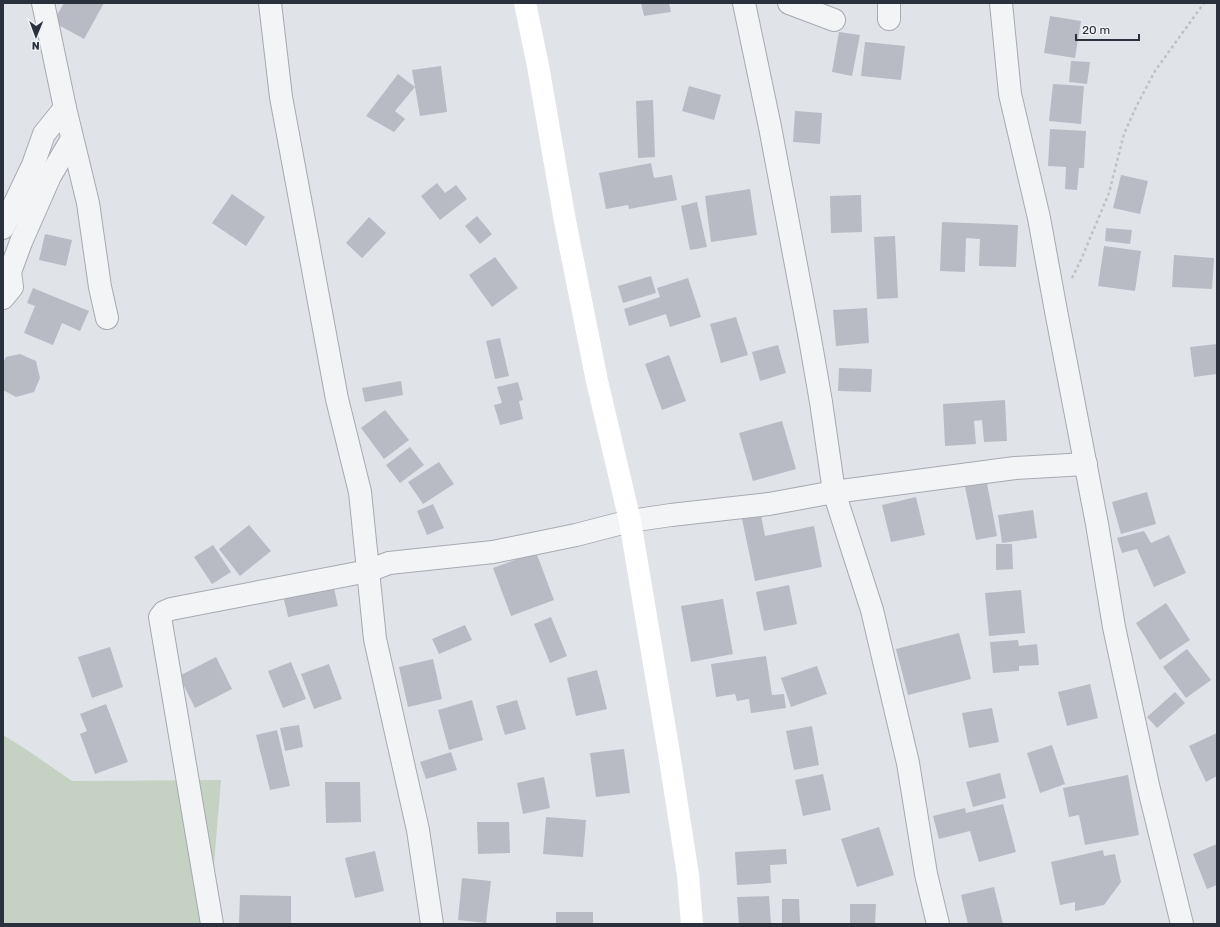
<svg xmlns="http://www.w3.org/2000/svg" width="1220" height="927" font-family="Rubik,sans-serif">
	<rect width="100%" height="100%" fill="#e0e3e8"/>
	<!-- green -->
	<path fill="#c5d1c2" d="M3,735L24,748L72,781L221,780L209,924H3Z"/>
	<!-- building -->
	<g fill="#b8bbc4">
		<path d="M64,3H104L84,39L53,22Z"/>
		<path d="M641,3H669L671,12L644,16Z"/>
		<path d="M1050,16L1081,21L1075,58L1044,53Z"/>
		<path d="M839,32L860,35L852,76L832,72Z"/>
		<path d="M865,42L905,46L901,80L861,76Z"/>
		<path d="M1071,61L1090,62L1087,84L1069,82Z"/>
		<path d="M441,66L447,112L420,116L412,70Z"/>
		<path d="M398,74L415,87L395,111L405,119L394,132L366,116Z"/>
		<path d="M1053,84L1084,86L1081,124L1049,121Z"/>
		<path d="M689,86L721,95L714,120L682,111Z"/>
		<path d="M653,100L655,157L638,158L636,101Z"/>
		<path d="M795,111L822,113L820,144L793,142Z"/>
		<path d="M1050,129L1086,131L1084,168H1079L1077,190L1065,189L1066,167L1048,166Z"/>
		<path d="M651,163L654,178L672,175L677,200L629,209L628,205L606,209L599,173Z"/>
		<path d="M1121,175L1148,181L1140,214L1113,208Z"/>
		<path d="M437,183L445,193L456,185L467,199L440,220L421,196Z"/>
		<path d="M750,189L757,235L711,242L705,196Z"/>
		<path d="M232,194L265,217L246,246L212,223Z"/>
		<path d="M861,195L862,232L831,233L830,196Z"/>
		<path d="M697,202L707,247L690,250L681,206Z"/>
		<path d="M477,216L492,234L480,244L465,226Z"/>
		<path d="M369,217L386,233L362,258L346,243Z"/>
		<path d="M942,222L1018,225L1016,267L979,266L980,239L966,238L965,272L940,271Z"/>
		<path d="M1106,228L1132,230L1130,244L1105,241Z"/>
		<path d="M45,234L72,240L66,266L39,260Z"/>
		<path d="M895,236L898,298L877,299L874,237Z"/>
		<path d="M1104,246L1141,251L1135,291L1098,286Z"/>
		<path d="M1174,255L1214,258L1212,289L1172,287Z"/>
		<path d="M495,257L518,288L492,307L469,275Z"/>
		<path d="M651,276L656,293L623,303L618,286Z"/>
		<path d="M688,278L701,317L670,327L666,314L629,326L624,309L660,297L657,288Z"/>
		<path d="M33,288L89,311L80,331L62,323L53,345L24,333L35,306L27,303Z"/>
		<path d="M867,308L869,343L836,346L833,310Z"/>
		<path d="M736,317L748,355L721,363L710,324Z"/>
		<path d="M500,338L509,376L495,379L486,341Z"/>
		<path d="M1217,344V374L1194,377L1190,347Z"/>
		<path d="M778,345L786,373L760,381L752,352Z"/>
		<path d="M20,354L36,361L40,378L34,392L16,397L3,390V363L6,357Z"/>
		<path d="M669,355L686,401L662,410L645,364Z"/>
		<path d="M839,368L872,369L871,392L838,391Z"/>
		<path d="M401,381L403,395L365,402L362,388Z"/>
		<path d="M518,382L523,400L519,401L523,419L500,425L494,405L502,403L497,387Z"/>
		<path d="M1005,400L1007,441L984,442L982,420L974,421L976,444L945,446L943,404Z"/>
		<path d="M385,410L409,440L384,459L361,428Z"/>
		<path d="M782,421L796,469L753,481L739,433Z"/>
		<path d="M410,447L424,465L400,483L386,465Z"/>
		<path d="M439,462L454,484L423,504L408,482Z"/>
		<path d="M986,478L997,536L976,540L964,482Z"/>
		<path d="M1147,492L1156,524L1121,534L1112,502Z"/>
		<path d="M916,497L925,535L891,542L882,505Z"/>
		<path d="M433,504L444,528L427,535L417,511Z"/>
		<path d="M1033,510L1037,538L1002,543L998,515Z"/>
		<path d="M761,515L765,536L814,526L822,567L755,581L742,519Z"/>
		<path d="M249,525L271,551L240,576L219,549Z"/>
		<path d="M1144,531L1151,543L1169,535L1186,573L1154,587L1137,549L1122,553L1117,538Z"/>
		<path d="M996,544H1012L1013,569L996,570Z"/>
		<path d="M213,545L231,572L212,584L194,557Z"/>
		<path d="M536,552L554,600L511,616L493,568Z"/>
		<path d="M333,584L338,606L288,617L283,595Z"/>
		<path d="M789,585L797,624L764,631L756,592Z"/>
		<path d="M1021,590L1025,633L989,636L985,593Z"/>
		<path d="M723,599L733,654L691,662L681,606Z"/>
		<path d="M1166,603L1190,640L1160,660L1136,623Z"/>
		<path d="M551,617L567,656L550,663L534,624Z"/>
		<path d="M465,625L472,640L439,654L432,639Z"/>
		<path d="M959,633L971,679L908,695L896,649Z"/>
		<path d="M1018,640L1019,646L1037,644L1039,665L1019,666V671L993,673L990,642Z"/>
		<path d="M110,647L123,687L92,698L78,657Z"/>
		<path d="M1187,649L1211,680L1186,698L1163,667Z"/>
		<path d="M766,656L772,695L784,694L786,708L751,713L749,699L737,701L735,694L716,697L711,664Z"/>
		<path d="M216,657L232,689L195,708L179,676Z"/>
		<path d="M433,659L442,699L408,707L399,667Z"/>
		<path d="M291,662L306,699L283,708L268,671Z"/>
		<path d="M329,664L342,699L314,709L301,674Z"/>
		<path d="M817,666L827,694L791,707L781,678Z"/>
		<path d="M597,670L607,709L576,716L567,678Z"/>
		<path d="M1090,684L1098,718L1067,726L1058,692Z"/>
		<path d="M1175,692L1185,703L1157,728L1147,717Z"/>
		<path d="M472,700L483,740L449,750L438,710Z"/>
		<path d="M517,700L526,729L505,735L496,706Z"/>
		<path d="M106,704L128,762L95,774L80,734L87,731L80,714Z"/>
		<path d="M992,708L999,742L969,748L962,713Z"/>
		<path d="M299,725L303,747L285,751L280,728Z"/>
		<path d="M812,726L819,765L794,770L786,731Z"/>
		<path d="M277,730L290,786L270,790L256,735Z"/>
		<path d="M1217,733V776L1206,782L1189,746Z"/>
		<path d="M1052,745L1065,784L1040,793L1027,753Z"/>
		<path d="M624,749L630,793L596,797L590,753Z"/>
		<path d="M451,752L457,770L426,779L420,762Z"/>
		<path d="M1000,773L1006,798L973,807L966,782Z"/>
		<path d="M823,774L831,810L803,816L795,780Z"/>
		<path d="M1128,775L1139,835L1085,845L1079,815L1069,817L1063,788Z"/>
		<path d="M544,777L550,808L523,814L517,783Z"/>
		<path d="M325,782H360L361,822L326,823Z"/>
		<path d="M1003,804L1016,852L979,862L970,831L939,839L933,816L965,808L966,813Z"/>
		<path d="M546,817L586,820L583,857L543,854Z"/>
		<path d="M477,822H509L510,853L478,854Z"/>
		<path d="M879,827L894,875L857,887L841,839Z"/>
		<path d="M1217,844V885L1207,889L1193,854Z"/>
		<path d="M786,849L787,864L770,865L771,883L737,885L735,852Z"/>
		<path d="M1103,850L1104,856L1115,854L1121,882L1104,905L1075,911V902L1060,905L1051,862Z"/>
		<path d="M375,851L384,891L355,898L345,858Z"/>
		<path d="M462,878L491,881L486,923L458,920Z"/>
		<path d="M994,887L1003,924H968L961,895Z"/>
		<path d="M240,895L291,896V924H239Z"/>
		<path d="M769,896L771,924H739L737,897Z"/>
		<path d="M782,899H799L800,924H782Z"/>
		<path d="M850,904H876L875,924H850Z"/>
		<rect x="556" y="912" width="37" height="12"/>
	</g>
	<g fill="none" stroke-linecap="round" stroke-linejoin="round">
		<defs>
			<g id="street">
				<path d="M43,3L65,108L88,203L100,287L107,318"/>
				<path d="M270,3L281,97L300,199L337,399L360,492L375,639L418,830L432,924"/>
				<path d="M744,3L770,127L810,339L821,402L834,492L872,610L908,763L926,874L938,924"/>
				<path d="M789,3L834,20"/>
				<path d="M889,3V19"/>
				<path d="M1001,3L1010,94L1039,218L1056,311L1097,524L1114,627L1148,785L1182,924"/>
				<path d="M3,228L33,165L44,134L65,108"/>
				<path d="M3,267L10,272L12,287L3,298"/>
				<path d="M10,272L21,242L50,176L72,139"/>
				<path d="M212,924L160,617L164,612L171,609L368,571L389,563L493,552L576,535L630,521L671,515L769,504L834,492L1015,468L1086,464"/>
			</g>
		</defs>
		<!-- street casing -->
		<use href="#street" stroke="#a6aab1" stroke-width="24"/>
		<!-- path -->
		<path stroke="#bfc1c6" stroke-width="2.5" stroke-dasharray="3 3" stroke-linecap="butt" d="M1072,278L1080,262L1109,193L1124,134L1136,107L1155,71L1204,3"/>
		<!-- street -->
		<use href="#street" stroke="#f3f4f6" stroke-width="22"/>
		<!-- secondary -->
		<path stroke="#fff" stroke-width="22" d="M525,3L538,66L565,221L597,381L630,521L669,753L688,875L692,924"/>
	</g>
	<!-- border -->
	<rect width="1220" height="927" fill="none" stroke="#2b303d" stroke-width="8"/>
	<!-- north arrow -->
	<g transform="translate(36 36) rotate(181)" stroke="#f0f1f5" stroke-width="3" paint-order="stroke">
	<path d="M0-3L7 15L0 10L-7 15Z" fill="#2b303d"/>
	<text y="-6" font-size="11" font-weight="bold" text-anchor="middle" fill="#2b303d">N</text>
	</g>
	<!-- scale -->
	<path d="M1076 34v6h63v-6" fill="none" stroke="#2b303d" stroke-width="2"/>
	<text x="1082" y="34" font-size="12" fill="#2b303d" stroke="#f0f1f5" stroke-width="3" paint-order="stroke">20 m</text>
</svg>
